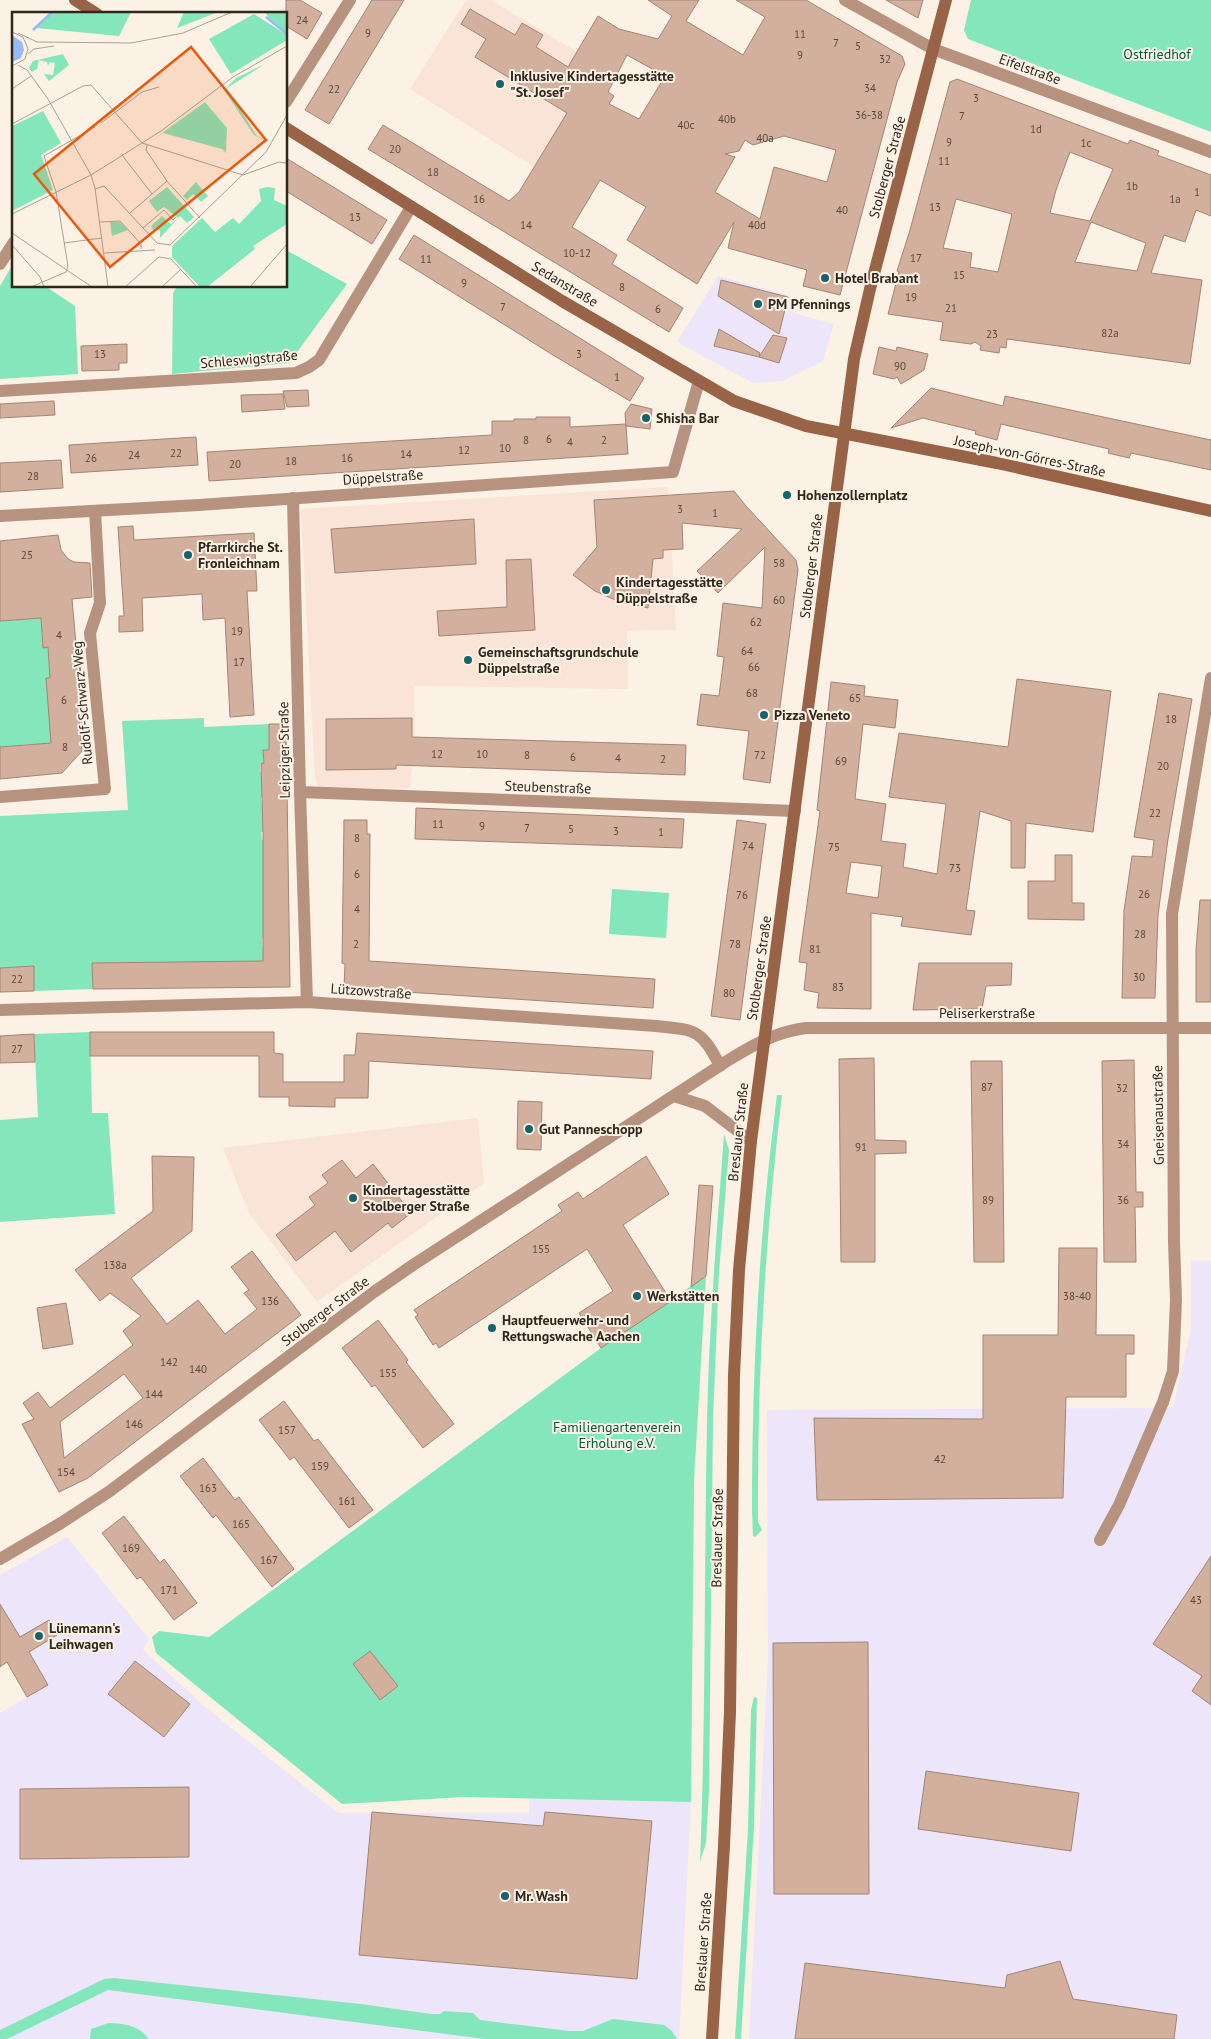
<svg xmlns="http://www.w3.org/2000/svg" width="1211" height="2039" font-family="'PT Sans',sans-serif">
	<rect width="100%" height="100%" fill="#fbf1e5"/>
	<!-- commercial -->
	<g fill="#ede5fa">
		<path d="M718,276L788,295L795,306L793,313L834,324L823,361L782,381L753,383L677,342Z"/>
		<path d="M1191,1261H1211V2039H749L768,1660L767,1410L1173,1408L1191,1330Z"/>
		<path d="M67,1537L149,1639L143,1650L204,1706L338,1813H529V1799L691,1802L679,2039H0V1713L48,1685L0,1604V1575Z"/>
	</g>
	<!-- education -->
	<g fill="#fae4d7">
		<path d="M466,0H491L584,56L589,80L534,167L410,89Z"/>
		<path d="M668,487L676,630L627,631L628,689L414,686L415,741L410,788H322L317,785L315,778L301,509Z"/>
		<path d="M478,1118L484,1183L317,1302L249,1213L223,1148Z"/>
	</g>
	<!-- green -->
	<g fill="#84e6bb">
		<path d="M971,0H1211V132L968,39L964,30Z"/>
		<path d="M286,250L347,284L289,363L172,374L173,293L177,286H286Z"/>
		<path d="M13,264L14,286H45L75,306L78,374L0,379V286Z"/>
		<path d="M43,571L41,623L43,647H48L49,666L55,677L46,678L50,724L59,735L44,752L34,753L31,744L0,747V621Z"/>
		<path d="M204,718V727L269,724V750H263L264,763L260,764V772H263L264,798H261L262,805H264V832H261L262,840H265V867H263L265,902L263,903V911H266V937L262,938V946H265V961L92,963L93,989L34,991L33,966L0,968V816L128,810L122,721Z"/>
		<path d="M612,889L669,893L666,938L609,934Z"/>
		<path d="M90,1032L92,1113H108L115,1214L0,1222V1120L38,1117L34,1034Z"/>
		<path d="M777,1095H782C765,1238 757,1379 758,1522L762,1530L755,1537L753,1536L752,1511C752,1372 759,1233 777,1095Z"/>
		<path d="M724,1134L729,1150L719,1272L713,1420L709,1792L706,1843L700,1862C706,1715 704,1568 707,1421C709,1325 717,1229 724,1134Z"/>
		<path d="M706,1276L694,1481L691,1802L464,1797L342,1804L156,1653L152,1637L159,1631L209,1637L601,1348Z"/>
		<path d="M754,1697L757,1698L754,1827L741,2039H735L748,1829L751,1710Z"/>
		<path d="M114,1978L361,2004L431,2014H440L444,2011L473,2013L480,2020L569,2031H583L613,2019L664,2025L672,2031L677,2039H485L108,1990L7,2039H0V2030L104,1979Z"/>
		<path d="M109,2023C126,2024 138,2025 149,2039H90L91,2029Z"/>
	</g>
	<!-- building -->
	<g fill="#d2b09d" stroke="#a48472" fill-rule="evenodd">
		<path d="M286,0H300L322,13L307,39L286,26Z"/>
		<path d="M372,0H404L329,124L305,110Z"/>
		<path d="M648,0H699L686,21L743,55L765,17L736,0H806L902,56L905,64L897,82L840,295L803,286L807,270L728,248L734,222L697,284L627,240L646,207L600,180L572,227L617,255L612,264L683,308L669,332L368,149L383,125L509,201L519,192L567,113L475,57L486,39L461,24L470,9L515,35L522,23L543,35L536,47L568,67L598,16L619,29L658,39L672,16ZM627,55L665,76L639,119L609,104L614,96L608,92ZM784,136L836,150L827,182L774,167L760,219L715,192L735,157L725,154L739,151L745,140L753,145Z"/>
		<path d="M886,0H923L918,18Z"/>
		<path d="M957,79L1128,144L1130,140L1159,151L1157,155L1211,175V216L1196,210L1185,242L1164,235L1151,273L1202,280L1190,364L1007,339L1006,348L1000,347L999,353L980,350L981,346L975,342L971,344L940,340L943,322L888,314L899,272L897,271L910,230L950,82ZM1070,152L1113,169L1090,221L1050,213L1056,190ZM956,199L1012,214L998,272L970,267L972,253L943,248ZM1091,222L1146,243L1137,271L1075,262Z"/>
		<path d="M286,158L387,220L372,244L286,191Z"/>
		<path d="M414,235L644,378L630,401L553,355L399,259Z"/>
		<path d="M721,280L788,297L779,334L718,296Z"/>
		<path d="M719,329L760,353L759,357L714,346Z"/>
		<path d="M773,335L787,338L779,363L759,357Z"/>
		<path d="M127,344V363H119V370L82,371L81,346Z"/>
		<path d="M879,347L896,351L897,347L928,354L924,370L901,384L897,377L894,379L873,374Z"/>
		<path d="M931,388L1003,406L1005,396L1211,440V470L1131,453L1129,458L1108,453L1109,449L1001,424L997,440L975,434L976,431L923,418L891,428Z"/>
		<path d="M308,390L309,406L287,407L283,391Z"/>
		<path d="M283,394L285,409L242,412L241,395Z"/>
		<path d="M54,401L55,415L0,418V404Z"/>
		<path d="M631,404L652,409L650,429L626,426L628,454L209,481L207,452L492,435V421H514V419H536V417H570V427L626,424V426L625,413Z"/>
		<path d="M196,437L198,465L71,473L69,445Z"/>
		<path d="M61,460L63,488L0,492V463Z"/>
		<path d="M734,491L746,506L796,560L798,570L770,783L743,779L749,731L697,725L701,694L719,696L724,657L717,656L723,603L762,608L765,547L718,593L697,571L742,529L682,523L683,549L663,550V558L653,559L648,608L613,599L595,591L573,575L597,547L594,500Z"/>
		<path d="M474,519L476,564L335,573L331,529Z"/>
		<path d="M133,526L134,540L254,533L257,591H247L254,715L230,717L225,618L203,620L202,594L142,598L143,631L119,632V616H124L118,527Z"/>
		<path d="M58,535L61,550L68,559L74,562L90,563L92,597L72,599L83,722H79L82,751L62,773L0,779V747L51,743L46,678H50L48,647L43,648L41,618L0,621V541Z"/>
		<path d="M531,559L535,630L439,636L437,611L507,607L506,560Z"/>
		<path d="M1017,679L1111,691L1093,832L1026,823L1025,868H1011V821L980,811L966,910L975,911L971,935L901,926L903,917L871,913V1009L817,1008L819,993L804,990L807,963L799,962L820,811L817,810L831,682L865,686L864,696L898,700L895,728L863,724L855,799L886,804L881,841L906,844L903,867L937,874L946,804L889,797L899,733L1008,747ZM851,862L882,866L878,898L846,893Z"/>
		<path d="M1159,693L1192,699L1168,839L1158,915L1155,998H1122L1124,911L1132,856L1152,857L1154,840L1134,837Z"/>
		<path d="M412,718V737L686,745L685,775L396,765V769L326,770V719Z"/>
		<path d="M269,724H286L290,987L93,989L92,963L263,961V832L261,764L264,763L263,750H269Z"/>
		<path d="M416,808L684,819L682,848L415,839Z"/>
		<path d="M344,820H367V834H370L369,961L655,979L653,1008L344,988L345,964L342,963Z"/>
		<path d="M737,820L766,824L740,1020L711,1016Z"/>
		<path d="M1055,855H1072V903H1084V920L1028,919V881H1055Z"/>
		<path d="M1200,900H1211V1002H1196V950Z"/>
		<path d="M919,963H1012L1011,985L986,986L982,1009L913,1010Z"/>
		<path d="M34,966V991L0,992V968Z"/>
		<path d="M90,1032H274V1053L283,1054V1082H344V1055H355L357,1033L653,1051L651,1079L369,1061L368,1098H335V1107L289,1106V1097H259V1056H90Z"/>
		<path d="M34,1034L35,1062L0,1063V1036Z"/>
		<path d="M874,1058L875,1140L906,1141V1153L875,1154V1262H841L839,1059Z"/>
		<path d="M1134,1060L1136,1192H1143V1207H1135L1136,1262H1104L1102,1061Z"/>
		<path d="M971,1061H1002L1004,1262H974Z"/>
		<path d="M518,1101L542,1102L541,1150L517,1149Z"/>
		<path d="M152,1156L194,1157L192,1231L131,1278L167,1324L198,1300L225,1334L257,1309L244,1293L249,1290L231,1267L252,1251L301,1315L88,1478L59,1492L22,1424L34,1419L23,1403L38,1392L50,1408L133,1345L123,1331L141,1316L110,1293L100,1301L75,1270L153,1211ZM124,1374L143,1398L64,1458L60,1422Z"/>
		<path d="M646,1156L669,1194L623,1225L671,1301L601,1348L579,1313L613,1291L587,1249L439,1348L436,1343L433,1345L415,1317L418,1315L414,1310L562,1211L558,1205L578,1192L583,1199Z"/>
		<path d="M342,1160L356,1178L373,1164L411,1213L392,1228L388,1223L351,1252L335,1231L296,1261L276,1235L315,1205L309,1197L328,1183L322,1175Z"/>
		<path d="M699,1185L713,1186L706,1276L691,1287Z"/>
		<path d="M1059,1248H1097L1096,1335H1134V1354H1126V1397H1066L1063,1498L817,1500L814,1418L983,1419V1335H1058Z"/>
		<path d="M66,1303L73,1344L43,1349L37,1308Z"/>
		<path d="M378,1320L408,1360L406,1362L454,1424L423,1448L375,1385L372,1387L342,1348Z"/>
		<path d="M284,1401L314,1441L318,1439L373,1510L349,1528L294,1457L290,1460L259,1420Z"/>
		<path d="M203,1458L235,1500L239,1497L294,1569L272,1587L216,1515L213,1518L180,1476Z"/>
		<path d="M124,1516L160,1563L164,1559L197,1603L174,1620L141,1577L137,1579L102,1533Z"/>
		<path d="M1211,1556V1705L1192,1691L1202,1676L1153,1644Z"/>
		<path d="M0,1604L20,1637L49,1620L57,1635L29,1652L48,1685L27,1697L7,1662L0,1667Z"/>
		<path d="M868,1642L869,1894H774L773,1643Z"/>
		<path d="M370,1651L398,1686L380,1700L353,1664Z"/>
		<path d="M135,1661L190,1704L164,1737L108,1694Z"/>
		<path d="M926,1771L1079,1793L1071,1851L918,1829Z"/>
		<path d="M189,1787V1857L20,1859V1789Z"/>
		<path d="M372,1812L543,1826L545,1812L652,1821L637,1979L359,1955Z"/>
		<path d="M1060,1961L1073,1999L1177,2015L1174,2039H795L805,1963L1005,1988L1007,1975Z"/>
	</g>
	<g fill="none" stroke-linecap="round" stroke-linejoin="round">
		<!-- street -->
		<g stroke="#b7927f" stroke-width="12">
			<path d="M845,0L933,49L1211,152"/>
			<path d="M286,102L350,0"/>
			<path d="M0,264L14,242"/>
			<path d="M0,391L296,373L309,367L319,360L411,207"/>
			<path d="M293,498L300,792L307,1002"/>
			<path d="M0,516L199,505L673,472L699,381"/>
			<path d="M300,792L795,811"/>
			<path d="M0,797L105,789L90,633L100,603L95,511"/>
			<path d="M0,1010L307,1002L656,1026C696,1030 701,1029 720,1066"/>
			<path d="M674,1096L705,1106L751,1141"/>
			<path d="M1100,1540L1119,1505L1163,1402L1173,1371L1176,1300L1174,1242L1172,914L1211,678"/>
			<path d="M0,1559L61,1523L110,1491L374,1292L413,1265L727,1061C753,1045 775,1032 806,1028H1211"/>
		</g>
		<!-- secondary -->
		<g stroke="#986347" stroke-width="12">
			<path d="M75,0L97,14"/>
			<path d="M286,128L562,301L734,401L806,426L997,463L1211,511"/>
			<path d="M712,2039L724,1846L730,1712L734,1375L739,1270L751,1141L854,359L870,289L946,0"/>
		</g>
	</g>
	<!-- markers -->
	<g fill="#156469" stroke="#fbf1e5" stroke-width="2">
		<circle cx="500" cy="84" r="5"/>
		<circle cx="825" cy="278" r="5"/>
		<circle cx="758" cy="304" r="5"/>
		<circle cx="646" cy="418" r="5"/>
		<circle cx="787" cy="495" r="5"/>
		<circle cx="188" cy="555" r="5"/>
		<circle cx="606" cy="590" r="5"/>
		<circle cx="468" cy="660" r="5"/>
		<circle cx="764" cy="715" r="5"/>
		<circle cx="529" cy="1129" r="5"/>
		<circle cx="353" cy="1198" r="5"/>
		<circle cx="637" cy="1296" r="5"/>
		<circle cx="492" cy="1328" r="5"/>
		<circle cx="39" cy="1636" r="5"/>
		<circle cx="505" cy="1896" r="5"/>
	</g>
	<g text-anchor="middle" stroke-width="4" stroke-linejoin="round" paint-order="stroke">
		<!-- number labels -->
		<g font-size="11" fill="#58493c">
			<text x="302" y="24">24</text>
			<text x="368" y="37">9</text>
			<text x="800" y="38">11</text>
			<text x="836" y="47">7</text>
			<text x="858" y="50">5</text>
			<text x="800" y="59">9</text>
			<text x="885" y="63">32</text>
			<text x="870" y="92">34</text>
			<text x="334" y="93">22</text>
			<text x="976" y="102">3</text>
			<text x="869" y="119">36-38</text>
			<text x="962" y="120">7</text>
			<text x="727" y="123">40b</text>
			<text x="686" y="129">40c</text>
			<text x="1036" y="133">1d</text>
			<text x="765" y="142">40a</text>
			<text x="949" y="146">9</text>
			<text x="1086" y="147">1c</text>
			<text x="395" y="153">20</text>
			<text x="944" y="165">11</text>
			<text x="433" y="176">18</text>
			<text x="1132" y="190">1b</text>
			<text x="1197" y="196">1</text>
			<text x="479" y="203">16</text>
			<text x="1175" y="203">1a</text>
			<text x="935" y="211">13</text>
			<text x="842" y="214">40</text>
			<text x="355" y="221">13</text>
			<text x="526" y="229">14</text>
			<text x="757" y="229">40d</text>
			<text x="577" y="257">10-12</text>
			<text x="916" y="262">17</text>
			<text x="426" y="263">11</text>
			<text x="959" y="279">15</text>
			<text x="464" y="287">9</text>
			<text x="622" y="291">8</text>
			<text x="911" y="301">19</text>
			<text x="503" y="311">7</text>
			<text x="951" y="312">21</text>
			<text x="658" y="313">6</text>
			<text x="1110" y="337">82a</text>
			<text x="992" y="338">23</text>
			<text x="100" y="358">13</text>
			<text x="579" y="358">3</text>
			<text x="900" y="370">90</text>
			<text x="617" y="381">1</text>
			<text x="549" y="443">6</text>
			<text x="526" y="444">8</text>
			<text x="604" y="444">2</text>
			<text x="570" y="446">4</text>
			<text x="505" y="452">10</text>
			<text x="464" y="454">12</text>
			<text x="176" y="457">22</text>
			<text x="406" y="458">14</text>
			<text x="134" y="459">24</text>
			<text x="91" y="462">26</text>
			<text x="347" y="462">16</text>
			<text x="291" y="465">18</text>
			<text x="235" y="468">20</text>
			<text x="33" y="480">28</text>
			<text x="680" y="513">3</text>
			<text x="715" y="517">1</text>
			<text x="27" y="559">25</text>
			<text x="779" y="567">58</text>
			<text x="779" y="604">60</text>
			<text x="756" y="626">62</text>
			<text x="237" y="635">19</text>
			<text x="59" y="639">4</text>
			<text x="747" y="655">64</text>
			<text x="239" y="666">17</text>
			<text x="754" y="671">66</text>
			<text x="752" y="697">68</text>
			<text x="855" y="702">65</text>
			<text x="64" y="704">6</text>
			<text x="1171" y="723">18</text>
			<text x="65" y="751">8</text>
			<text x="437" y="758">12</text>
			<text x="482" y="758">10</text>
			<text x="527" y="759">8</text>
			<text x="760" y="759">72</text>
			<text x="573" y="761">6</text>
			<text x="618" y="762">4</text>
			<text x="663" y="763">2</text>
			<text x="841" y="765">69</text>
			<text x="1163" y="770">20</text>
			<text x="1155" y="817">22</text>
			<text x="438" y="828">11</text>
			<text x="482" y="830">9</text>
			<text x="527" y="832">7</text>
			<text x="571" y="833">5</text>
			<text x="616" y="835">3</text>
			<text x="661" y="836">1</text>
			<text x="357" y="842">8</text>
			<text x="748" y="850">74</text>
			<text x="834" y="851">75</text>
			<text x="955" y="872">73</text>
			<text x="357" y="878">6</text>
			<text x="1144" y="898">26</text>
			<text x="742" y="899">76</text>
			<text x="357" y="913">4</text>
			<text x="1140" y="938">28</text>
			<text x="356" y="948">2</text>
			<text x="735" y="948">78</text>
			<text x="815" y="953">81</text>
			<text x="1139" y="981">30</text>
			<text x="17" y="983">22</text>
			<text x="838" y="991">83</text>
			<text x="729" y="997">80</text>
			<text x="17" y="1053">27</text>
			<text x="987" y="1091">87</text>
			<text x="1122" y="1092">32</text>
			<text x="1123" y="1148">34</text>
			<text x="861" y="1151">91</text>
			<text x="988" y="1204">89</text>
			<text x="1123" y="1204">36</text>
			<text x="541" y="1253">155</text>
			<text x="115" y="1269">138a</text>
			<text x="1077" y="1300">38-40</text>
			<text x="270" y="1305">136</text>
			<text x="169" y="1366">142</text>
			<text x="198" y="1373">140</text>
			<text x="388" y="1377">155</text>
			<text x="154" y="1398">144</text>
			<text x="134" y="1428">146</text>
			<text x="287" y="1434">157</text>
			<text x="940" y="1463">42</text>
			<text x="320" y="1470">159</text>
			<text x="66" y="1476">154</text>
			<text x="208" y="1492">163</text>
			<text x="347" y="1505">161</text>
			<text x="241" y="1528">165</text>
			<text x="131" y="1552">169</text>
			<text x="269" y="1564">167</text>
			<text x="169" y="1594">171</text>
			<text x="1196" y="1604">43</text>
		</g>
		<!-- park labels -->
		<g font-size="14" fill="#015b3f" stroke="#fbf1e5">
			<text x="1157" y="59">Ostfriedhof</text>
			<text x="617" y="1432">Familiengartenverein<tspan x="617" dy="16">Erholung e.V.</tspan></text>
		</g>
		<!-- street labels -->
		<g font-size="14" fill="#30271c" stroke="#fbf1e5">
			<text transform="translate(1030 69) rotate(20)" y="5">Eifelstraße</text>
			<text transform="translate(887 167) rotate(-75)" y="5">Stolberger Straße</text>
			<text transform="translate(565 284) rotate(31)" y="5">Sedanstraße</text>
			<text transform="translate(249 359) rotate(-5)" y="5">Schleswigstraße</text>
			<text transform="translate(1030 456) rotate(12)" y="5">Joseph-von-Görres-Straße</text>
			<text transform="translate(383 477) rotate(-4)" y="5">Düppelstraße</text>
			<text transform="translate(811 566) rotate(-83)" y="5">Stolberger Straße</text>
			<text transform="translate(82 703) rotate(-95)" y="5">Rudolf-Schwarz-Weg</text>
			<text transform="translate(284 750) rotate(-91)" y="5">Leipziger Straße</text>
			<text transform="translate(548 787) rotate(2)" y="5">Steubenstraße</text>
			<text transform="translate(759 968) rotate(-82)" y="5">Stolberger Straße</text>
			<text transform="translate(371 991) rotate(4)" y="5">Lützowstraße</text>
			<text x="987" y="1018">Peliserkerstraße</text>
			<text transform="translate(1158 1115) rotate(-91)" y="5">Gneisenaustraße</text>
			<text transform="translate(738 1132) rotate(-84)" y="5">Breslauer Straße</text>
			<text transform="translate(325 1311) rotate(-37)" y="5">Stolberger Straße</text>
			<text transform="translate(717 1538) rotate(-89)" y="5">Breslauer Straße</text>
			<text transform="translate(703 1942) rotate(-86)" y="5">Breslauer Straße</text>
		</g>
		<!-- poi labels -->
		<g font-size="14" font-weight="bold" fill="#30271c" stroke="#fbf1e5" text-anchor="start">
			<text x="510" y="81">Inklusive Kindertagesstätte<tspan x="510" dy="16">"St. Josef"</tspan></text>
			<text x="835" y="283">Hotel Brabant</text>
			<text x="768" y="309">PM Pfennings</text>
			<text x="656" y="423">Shisha Bar</text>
			<text x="797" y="500">Hohenzollernplatz</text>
			<text x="198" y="552">Pfarrkirche St.<tspan x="198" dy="16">Fronleichnam</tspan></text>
			<text x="616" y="587">Kindertagesstätte<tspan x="616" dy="16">Düppelstraße</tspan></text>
			<text x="478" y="657">Gemeinschaftsgrundschule<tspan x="478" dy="16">Düppelstraße</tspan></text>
			<text x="774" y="720">Pizza Veneto</text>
			<text x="539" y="1134">Gut Panneschopp</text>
			<text x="363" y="1195">Kindertagesstätte<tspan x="363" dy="16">Stolberger Straße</tspan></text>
			<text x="647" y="1301">Werkstätten</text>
			<text x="502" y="1325">Hauptfeuerwehr- und<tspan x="502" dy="16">Rettungswache Aachen</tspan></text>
			<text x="49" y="1633">Lünemann's<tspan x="49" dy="16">Leihwagen</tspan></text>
			<text x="515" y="1901">Mr. Wash</text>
		</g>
	</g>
	<!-- overview -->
	<g transform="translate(12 12)">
		<rect width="275" height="275" fill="#fbf1e5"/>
		<path d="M41,0H119L107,24L24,16ZM172,0H206L165,16ZM253,0H275V21L256,5ZM242,2L275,23V28L219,62L197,27ZM51,42L57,53L37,69L32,62L41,63L43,51L38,50L36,54L35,50L27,48L25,57L20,60L17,56L21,49ZM253,52L215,76L244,123L258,131L242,123L212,78L224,66ZM197,85L155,118L193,90L215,116L214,141L210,137L151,121L140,129ZM31,99L49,131L29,143L41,178L0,199V114ZM184,170L196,184L189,190L181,182L175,188L171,184ZM155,175L182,205L175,211L168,204L148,226V219L144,215L141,218L139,214L150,204L159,212L166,206L152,195L145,200L137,189ZM255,175L263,176L262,188L275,194V212L241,234L243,237L195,275H188L160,245V234L190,206L203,220L221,206L227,212L249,189L247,177ZM98,210H108L116,218L100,224Z" fill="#84e6bb"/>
		<path d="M1,24L10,30L12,38L9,46L0,50Z" fill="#97bbf7"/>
		<path fill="none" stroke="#97bbf7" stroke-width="2.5" d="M254,5L275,22M21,18L40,0"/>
		<path fill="none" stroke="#aaa095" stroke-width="1" d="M0,20L11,25L16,37L13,47L0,54M6,21L25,30L119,31L171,21L220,0M16,42L22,37L42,34M6,53L15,58L36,87L79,163M0,77L19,64M89,111L130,80L147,75M0,112L71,74L79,73L130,131L231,163L267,150L275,151M135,133L134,138L155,169L188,206M110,143L140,182M79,163L83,176L96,275M83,177L92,174L145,231L158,233L254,140L275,103M118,201L155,169M0,202L79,163L149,119L221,65L275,34M88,210L108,209L129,232V237M131,216L152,198L161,208L164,205M0,221L80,275M52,231L90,226M0,233L28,265L32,275M92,241L143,238M19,275L54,260L56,254L44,180L32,144L83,115M113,275L147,245L159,247L185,275M150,275L169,257M238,275L275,232"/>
		<path fill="#e8590c" fill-opacity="0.15" stroke="#e8590c" stroke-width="2.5" d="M179,35L254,128L98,255L22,162Z"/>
		<rect width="275" height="275" fill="none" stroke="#30271c" stroke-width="2.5"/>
	</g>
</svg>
